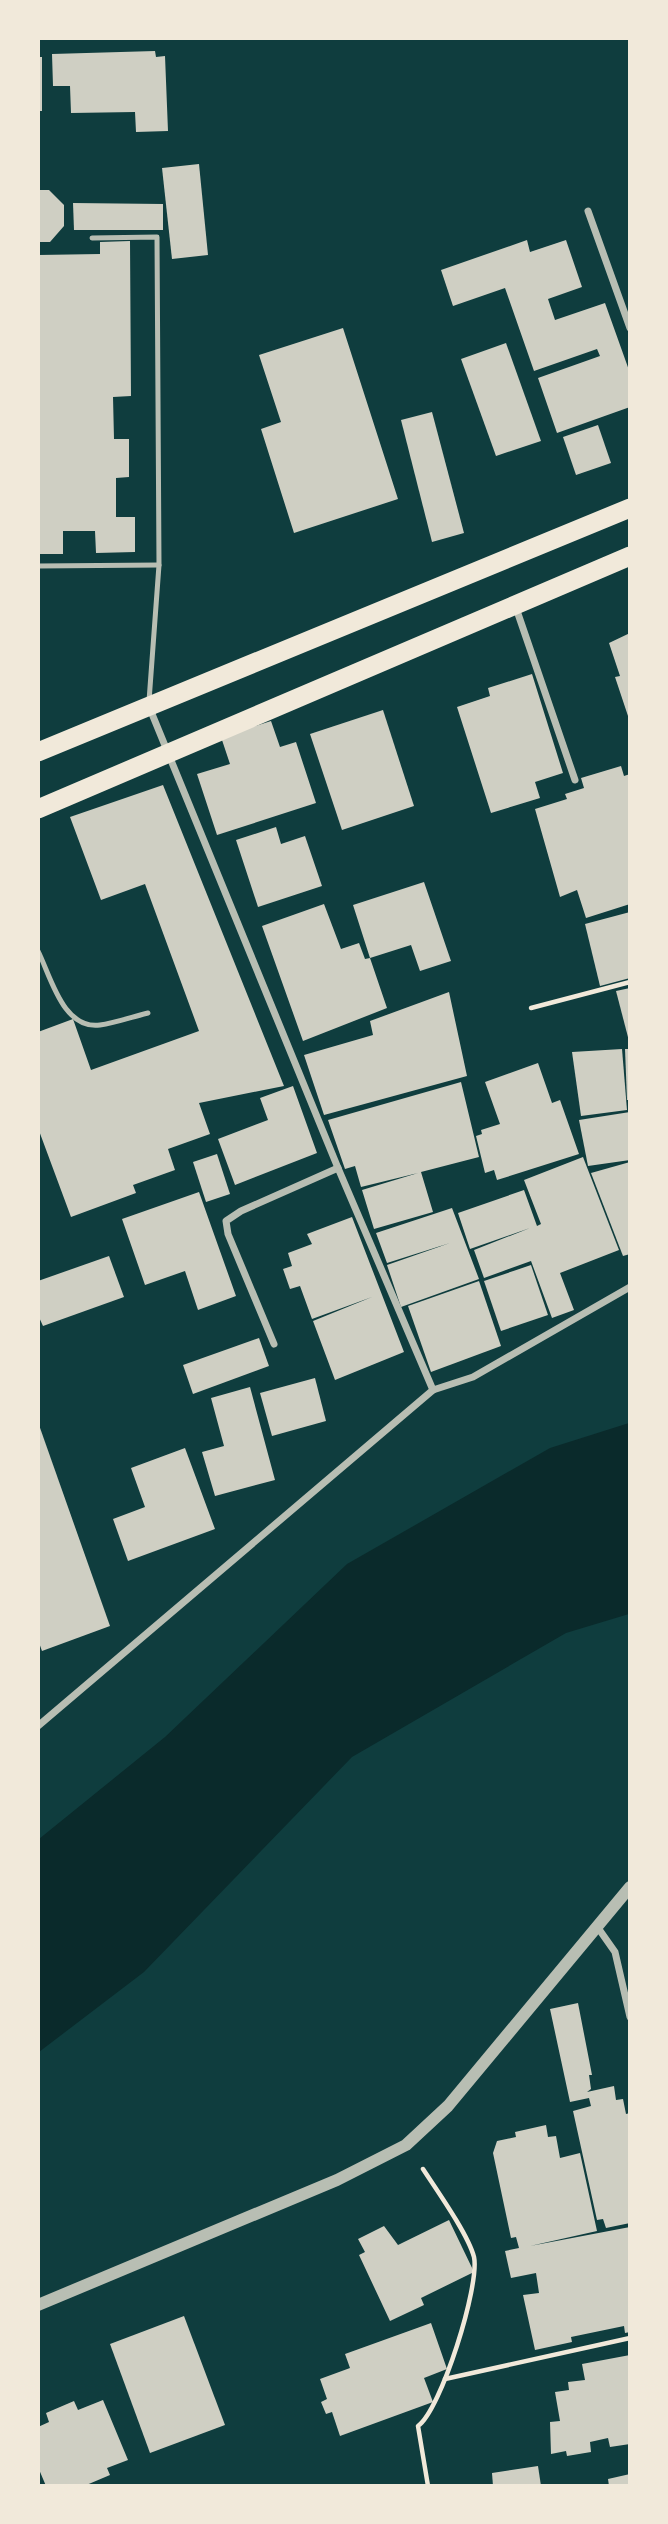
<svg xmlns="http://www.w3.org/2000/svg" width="668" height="2524" font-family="Rubik,sans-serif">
	<rect width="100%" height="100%" fill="#0f3d3e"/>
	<!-- water -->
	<path fill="#0a2a2b" d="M629,1423V1614L566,1633L352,1757L144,1972L39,2052V1839L165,1737L347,1564L550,1448Z"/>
	<!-- building -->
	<g fill="#cfcfc3">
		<path d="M155,51L156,57L165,56L168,131L136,132L135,112L71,113L70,86H53L52,54Z"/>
		<rect x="38" y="57" width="4" height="54"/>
		<path d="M199,164L208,255L172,259L162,168Z"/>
		<path d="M38,190H49L64,205V226L50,242H38Z"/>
		<path d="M73,203L163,204V230H74Z"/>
		<path d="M527,240L530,252L566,240L582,287L548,299L555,320L605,303L630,373V407L557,433L538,378L600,356L597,349L534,371L505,288L453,306L441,270Z"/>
		<path d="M130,241L131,396L113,397L114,439H129V477L116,478V517H135V552L96,553L95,531H63V554H38V255L100,254V242Z"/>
		<path d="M343,328L398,499L294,533L261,429L281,422L259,355Z"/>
		<path d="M506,343L541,441L496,456L461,359Z"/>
		<path d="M432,412L464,533L432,542L401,420Z"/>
		<path d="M598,425L611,463L576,475L563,437Z"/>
		<path d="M630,633V719H629L615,677L620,676L609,643Z"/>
		<path d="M532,674L563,773L535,782L540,798L491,813L457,707L490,696L488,688Z"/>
		<path d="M383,710L414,806L342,830L310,734Z"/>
		<path d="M271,721L280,747L296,742L316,803L217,835L197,774L230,764L221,737Z"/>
		<path d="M621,766L624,776L630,774V904L586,918L577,890L560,897L535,809L567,799L565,794L584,788L581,778Z"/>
		<path d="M163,785L284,1086L199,1103L210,1134L168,1149L175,1170L133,1185L136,1193L71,1217L38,1128V1032L73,1019L91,1070L199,1031L145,884L101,900L70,817Z"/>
		<path d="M276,827L281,844L305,836L322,886L258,907L236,840Z"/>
		<path d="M424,882L451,961L420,971L411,945L370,958L353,905Z"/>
		<path d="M324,904L341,949L359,943L365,959L370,958L387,1008L303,1041L262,926Z"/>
		<path d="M630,912V978L600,986L585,924Z"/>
		<path d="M630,988V1041H629L616,991Z"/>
		<path d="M449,992L467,1076L324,1115L304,1055L373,1035L370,1021Z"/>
		<path d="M622,1049L627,1110L581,1116L572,1052Z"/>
		<path d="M625,1049H630V1100H627Z"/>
		<path d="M538,1063L552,1103L560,1100L579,1154L497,1180L494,1170L485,1173L476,1136L482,1134L481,1130L500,1124L485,1082Z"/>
		<path d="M461,1082L479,1157L421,1172L433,1212L374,1229L362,1190L418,1173L361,1187L355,1166L345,1169L328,1120Z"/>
		<path d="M293,1086L317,1153L235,1185L218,1139L268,1120L260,1098Z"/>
		<path d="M630,1112V1160L588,1166L579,1120Z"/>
		<path d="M217,1154L230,1194L206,1202L193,1162Z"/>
		<path d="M583,1157L619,1250L560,1273L574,1310L552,1318L531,1261L484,1278L474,1250L530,1228L470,1249L458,1213L524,1190L537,1226L541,1224L524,1180Z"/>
		<path d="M630,1162V1254L623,1256L591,1173Z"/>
		<path d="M199,1192L236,1296L198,1310L185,1271L145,1285L122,1219Z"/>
		<path d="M452,1208L479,1279L401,1307L387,1265L450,1243L387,1263L376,1233Z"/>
		<path d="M352,1217L404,1352L335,1380L313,1321L372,1297L312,1319L300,1286L290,1289L283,1269L292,1266L288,1253L312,1244L307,1234Z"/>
		<path d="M109,1256L124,1297L43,1326L38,1315V1281Z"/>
		<path d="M531,1265L548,1315L501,1331L484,1281Z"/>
		<path d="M479,1281L501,1346L431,1372L408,1306Z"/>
		<path d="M259,1338L269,1366L193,1394L183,1365Z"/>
		<path d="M315,1378L326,1421L272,1436L260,1393Z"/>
		<path d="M250,1387L275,1480L215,1496L202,1452L224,1446L211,1398Z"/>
		<path d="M39,1425L110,1626L42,1651L38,1640Z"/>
		<path d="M185,1448L215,1529L128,1561L113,1519L145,1507L131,1468Z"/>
		<path d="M578,2003L592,2075H589L591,2089L587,2092L614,2086L616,2100L623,2099L626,2114L630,2113V2223L606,2228L603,2219L597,2220L573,2111L591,2106L589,2098L570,2102L550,2009Z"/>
		<path d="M546,2125L548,2137L556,2136L560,2158L580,2153L597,2231L530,2246L630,2227V2332L625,2333L624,2326L571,2337L572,2342L535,2350L523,2295L539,2293L536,2273L511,2278L505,2251L519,2248L516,2237L511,2238L493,2153L497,2141L516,2137L515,2132Z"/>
		<path d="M449,2220L474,2272L421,2298L424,2305L390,2321L359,2255L365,2252L358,2239L384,2226L398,2245Z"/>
		<path d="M184,2316L225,2425L150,2453L110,2344Z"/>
		<path d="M431,2323L447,2369L424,2378L433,2402L340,2436L332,2412L326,2414L321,2402L327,2399L320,2379L350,2368L345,2354Z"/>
		<path d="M630,2355V2444L610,2447L608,2438L590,2442L591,2452L567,2456L566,2451L551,2454L550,2422L560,2421L555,2392L569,2390L568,2382L585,2380L582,2364Z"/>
		<path d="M103,2400L128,2460L107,2468L110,2475L84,2486H46L38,2467V2427L49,2422L46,2413L74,2401L78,2410Z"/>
		<path d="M538,2466L541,2486H493L492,2473Z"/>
		<path d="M630,2474V2486H609L608,2479Z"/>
	</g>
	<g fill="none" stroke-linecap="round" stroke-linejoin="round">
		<!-- path -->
		<g stroke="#f1e9da" stroke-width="4.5">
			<path d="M531,1008L630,982"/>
			<path d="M423,2169C436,2189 468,2234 474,2257C480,2285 441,2410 418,2426L428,2486"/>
			<path d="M445,2379L630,2338"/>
		</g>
		<!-- service -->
		<g stroke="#b8beb3" stroke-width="5">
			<path d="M92,238L157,237L159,565L149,701"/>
			<path d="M38,566L159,565"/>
			<path d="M38,951C51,977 63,1030 100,1025C115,1023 132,1017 148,1013"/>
		</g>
		<!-- minor -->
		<g stroke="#b8beb3" stroke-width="7">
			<path d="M588,211L630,328"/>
			<path d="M515,605L575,780"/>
			<path d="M150,709L338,1168L433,1390"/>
			<path d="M274,1344L228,1234L226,1221L241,1211L338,1168"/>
			<path d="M38,1726L433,1390L473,1377L630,1287"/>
			<path d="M596,1925L615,1952L630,2017"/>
		</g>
		<!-- tertiary -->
		<path stroke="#b8beb3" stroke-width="12" d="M38,2305L337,2180L406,2145L448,2106L630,1887"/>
		<!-- trunk -->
		<g stroke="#f1e9da" stroke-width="19">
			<path d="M38,752L630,508"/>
			<path d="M38,809L630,556"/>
		</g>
	</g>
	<!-- border -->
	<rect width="668" height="2524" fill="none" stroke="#f1e9da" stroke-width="80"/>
</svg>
